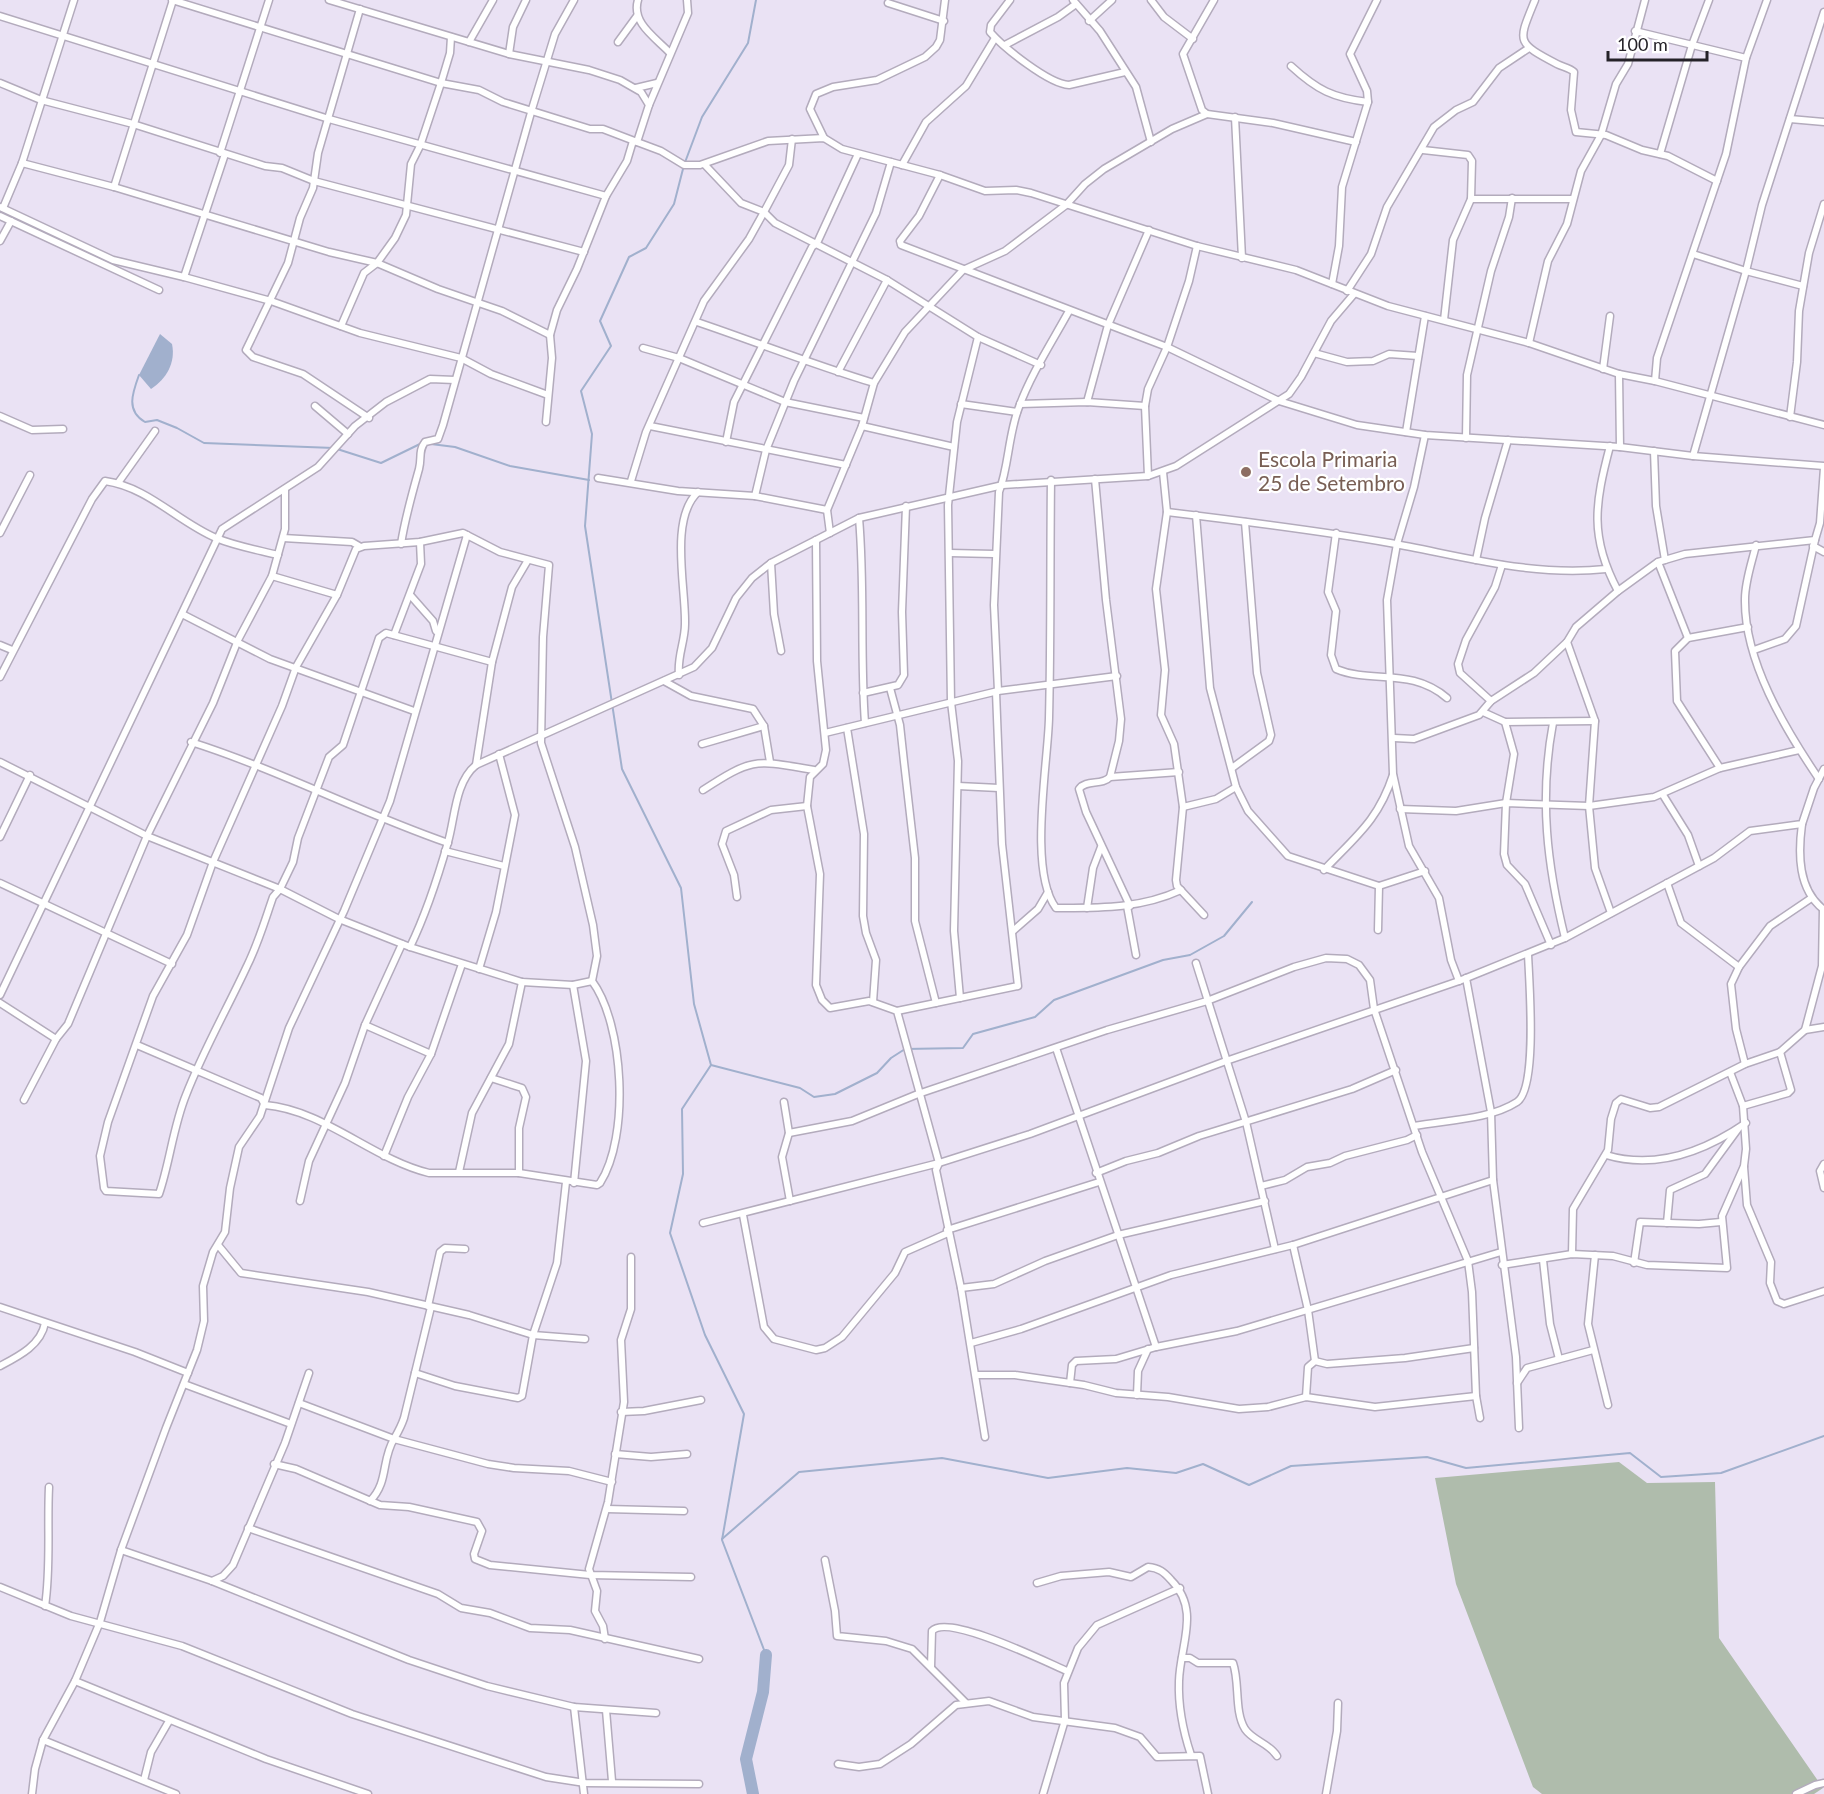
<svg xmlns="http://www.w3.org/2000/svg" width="1824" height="1794" font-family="Lato,sans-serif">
	<rect width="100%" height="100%" fill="#eae2f4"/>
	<!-- green -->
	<path fill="#afbcac" d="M1619,1462L1647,1483L1715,1482L1719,1638L1823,1788L1814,1794H1542L1533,1787L1456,1584L1435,1478Z"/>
	<!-- water -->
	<path fill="#a1b0cd" d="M160,334L172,344C176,363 166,379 151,389L139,375Z"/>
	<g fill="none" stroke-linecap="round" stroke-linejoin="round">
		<!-- stream -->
		<g stroke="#a1b0cd" stroke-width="2">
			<path d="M756,0L748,43L702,117L684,165L674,204L646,248L629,257L600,321L611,346L581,391L592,434L585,526L622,769L681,888L694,1004L711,1065L682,1109L683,1174L670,1233L705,1335L744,1414L722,1540L766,1655"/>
			<path d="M139,375C132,394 126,411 145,422L157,420L177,428L204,443L334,448L381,463L422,443"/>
			<path d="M431,444L455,447L510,466L589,480"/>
			<path d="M711,1065L800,1088L814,1097L835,1094L877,1073L891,1058L905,1049L963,1048L973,1034L1035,1017L1054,1000L1163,960L1190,955L1224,936L1252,902"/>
			<path d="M722,1539L799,1472L942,1458L1048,1478L1127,1468L1176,1473L1203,1464L1249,1485L1291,1466L1427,1457L1466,1468L1630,1453L1661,1477L1721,1473L1824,1436"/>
		</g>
		<!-- river -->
		<path stroke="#a1b0cd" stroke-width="12" d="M753,1794L746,1759L763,1692L766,1655"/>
		<defs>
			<g id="street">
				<path d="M172,0L441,83L479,90L503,102L590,129H603L637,142"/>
				<path d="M329,0L509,54L589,70L620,80L641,92L649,105L637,142L661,151L684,165H700L768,141L824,138L842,149L940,175L985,191L1016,190L1031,193L1197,246L1296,270L1388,306L1529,343L1619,374L1655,381L1824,425"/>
				<path d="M638,0C631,23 656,38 670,53"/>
				<path d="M1010,0L991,25L990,32C1004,48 1049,84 1069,85L1125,72"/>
				<path d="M1073,0L1100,31L1136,87L1151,142"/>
				<path d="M1151,0L1164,17L1193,39"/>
				<path d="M1214,0L1183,54L1202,110L1207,114L1273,123L1356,142"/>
				<path d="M1535,0C1518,42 1515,42 1557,64C1563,67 1570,68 1574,72L1571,110L1576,132L1606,135L1642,150L1668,156L1717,181"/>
				<path d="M888,3L944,21"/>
				<path d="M360,9L318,153L313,188L300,218L288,263L246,350L253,357L303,374L369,418"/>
				<path d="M0,16L329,119L606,196"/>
				<path d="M1089,21L1112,0"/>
				<path d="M1635,31L1746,58"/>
				<path d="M469,42L493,0"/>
				<path d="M618,42L637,16"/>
				<path d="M1005,45L1058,17L1076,4"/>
				<path d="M509,54L513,27L526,0"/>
				<path d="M1291,66C1317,90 1333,98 1368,102"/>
				<path d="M0,83L41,100L133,124L265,166L282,168L314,181L584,252"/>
				<path d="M636,88L657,83"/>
				<path d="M649,105L688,13L687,0"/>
				<path d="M1235,117L1242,258"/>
				<path d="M1790,119L1824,122"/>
				<path d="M824,138L810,109L816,94L833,87L877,80L925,57L936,47L940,40L945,0"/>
				<path d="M1423,150L1468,155L1472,161L1471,199L1453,240L1444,320"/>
				<path d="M220,153L269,0"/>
				<path d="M1660,154L1692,45L1709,0"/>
				<path d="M22,163L114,187L329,252L377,263L438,289L502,311L550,335"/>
				<path d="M705,165L741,203L764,212L775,223L887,280L978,337L1041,365"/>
				<path d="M902,165L926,122L966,86L995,38"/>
				<path d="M940,175L919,216L900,241L901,245L1167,347L1279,401L1357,425L1425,435L1620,447L1693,456L1824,466"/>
				<path d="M114,187L173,0"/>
				<path d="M1471,199H1573"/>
				<path d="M0,207L113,260L184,277L271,301L360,333L461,358L491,374L548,395"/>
				<path d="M3,208L22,163L74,0"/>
				<path d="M0,216L159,290"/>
				<path d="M0,241L11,221"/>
				<path d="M1693,254L1746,271L1803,286"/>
				<path d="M184,277L225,154"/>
				<path d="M1332,284L1339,246L1342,187L1368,102L1367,91L1350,54L1377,0"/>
				<path d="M1347,291L1371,254L1387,207L1434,127L1456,110L1473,102L1499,68L1529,48"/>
				<path d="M697,322C756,342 814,365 874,383"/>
				<path d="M341,326L364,273L377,263L395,238L406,215L411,164L420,146L441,83L450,53L451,37"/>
				<path d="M1529,343L1548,261L1567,224L1581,171L1601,135L1616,84L1628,64L1645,0"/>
				<path d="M643,348L679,358L785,402L864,418"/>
				<path d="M1314,353L1347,362L1373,361L1389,354L1418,356"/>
				<path d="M1603,369L1610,316"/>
				<path d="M838,372L887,280"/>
				<path d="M1619,374L1620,447"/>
				<path d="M1655,381L1657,358L1726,154L1746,58L1767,0"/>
				<path d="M1087,402L1108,325L1149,230"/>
				<path d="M961,404L1017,412"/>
				<path d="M1020,404L1087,402L1145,406"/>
				<path d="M315,406L348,434"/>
				<path d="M0,416L32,430L63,429"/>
				<path d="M1790,417L1797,362L1799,311L1809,253L1824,204"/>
				<path d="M546,422L552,358L550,335L557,310L577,269L606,196L627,161L633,141"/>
				<path d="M650,426L846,465"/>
				<path d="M862,426L954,447"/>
				<path d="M1406,432L1425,316"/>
				<path d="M1425,435L1414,487L1397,544L1387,600L1393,774L1409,846L1439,898L1451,960L1459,981"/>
				<path d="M1466,438L1467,375L1491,271L1509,217L1512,198"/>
				<path d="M726,442L734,402L812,247L817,243L858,154"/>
				<path d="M1610,446C1595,503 1589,537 1618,591"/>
				<path d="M1654,451L1656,506L1665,560"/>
				<path d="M1693,456L1746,271L1762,205L1824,12"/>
				<path d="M1163,472L1167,512L1156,589L1165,670L1161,715L1174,744L1183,807L1176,880L1177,886L1204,915"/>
				<path d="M1148,476L1145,406L1148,389L1167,347L1189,281L1197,246"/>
				<path d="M598,478L678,491L755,496L827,510"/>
				<path d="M1095,479L1106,600L1121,719L1119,741L1110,777"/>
				<path d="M1051,480C1050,559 1051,639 1049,718C1048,763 1028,871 1056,908C1099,908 1140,909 1181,890"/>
				<path d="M631,481L646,432L704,301L749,239L764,212L789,165L792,139"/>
				<path d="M118,483L155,431"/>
				<path d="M755,496L766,450L794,381L876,213L891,162"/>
				<path d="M1167,512C1242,521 1316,530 1390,543C1462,556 1532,577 1606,569"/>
				<path d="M1196,515L1210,688L1236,787L1248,811L1288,856L1379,886L1425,871"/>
				<path d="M859,518C865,587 860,655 865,723"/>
				<path d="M0,533L30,475"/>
				<path d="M830,533L827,510L862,426L874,383L905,332L963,270L1005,251L1066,205L1085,184L1104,169L1172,129L1207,114"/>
				<path d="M1336,533L1328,592L1336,611L1331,655L1336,669C1372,684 1411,667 1447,698"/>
				<path d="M283,538L352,542L359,546"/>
				<path d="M816,540L817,661L826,750L823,764L810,777L807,806L820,874L816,985L822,1000L830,1008L869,1001L897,1011L939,1163L1030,1134L1226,1061L1459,981L1565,938L1714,858L1750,831L1802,824L1814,788L1824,769"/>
				<path d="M401,544C405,518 412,494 419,469C422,458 418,451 425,442L438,439L443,425L532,109L555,34L574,0"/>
				<path d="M1756,545C1752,562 1745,581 1745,599C1744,661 1785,729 1819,779"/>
				<path d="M1813,546L1824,552"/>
				<path d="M950,553L994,554"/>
				<path d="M1476,560L1485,518L1508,440"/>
				<path d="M1658,562L1688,638"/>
				<path d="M771,563L774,614L781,651"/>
				<path d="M272,576L337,595"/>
				<path d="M411,596L433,621L436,631"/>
				<path d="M182,614L270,659L414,711"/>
				<path d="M394,635L421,564L420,542"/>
				<path d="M1567,642L1595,721L1589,806L1595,868L1611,913"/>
				<path d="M0,645L12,650"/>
				<path d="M1754,650L1785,639L1796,626L1815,540"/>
				<path d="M679,675C677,656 685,642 685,624C686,588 669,519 698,492"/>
				<path d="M0,677L92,499L105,481C148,487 178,522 216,538C235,546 258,550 278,555"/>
				<path d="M664,681L691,696L753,709L764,726L770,762"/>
				<path d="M890,688L900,725L904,762L915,858V921L936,1003"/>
				<path d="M998,691L994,605L999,492C1009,466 1008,435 1019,407C1031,374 1052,342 1069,311"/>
				<path d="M863,693L898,685L904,675L902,612L906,506"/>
				<path d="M1491,701L1460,673L1458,664L1466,640L1495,587L1502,565"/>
				<path d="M1483,712L1505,722L1595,721"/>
				<path d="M1505,722L1514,754L1506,803L1504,854L1507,865L1525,884L1551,945"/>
				<path d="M1553,723C1539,798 1547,865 1565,938"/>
				<path d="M847,728L864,834L863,916L866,933L876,960L873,1002"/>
				<path d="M825,733L998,691L1117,676"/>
				<path d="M1394,738L1414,739L1479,715L1491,701L1534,673L1567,642L1576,627L1618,591L1658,562L1685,554L1815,540L1820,523L1824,468"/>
				<path d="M191,742C279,770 361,813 448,843"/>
				<path d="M702,744L764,726"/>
				<path d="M0,762L147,836L280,889L339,919L410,947L522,982L573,985L592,981"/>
				<path d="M476,765L492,662L512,587L528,560"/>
				<path d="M1232,768L1269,741L1271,735L1257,673L1245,522"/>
				<path d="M1720,768L1677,701L1675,651L1688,638L1748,627"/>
				<path d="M958,786L999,788"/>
				<path d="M703,790C754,757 755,760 814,770"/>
				<path d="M1663,795L1688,835L1699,866"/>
				<path d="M1183,807L1216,799L1236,787"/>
				<path d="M1400,809L1456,811L1506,803L1589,806L1654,797L1720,768L1799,750"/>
				<path d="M1802,824C1798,854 1798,889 1823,909"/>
				<path d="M0,837L30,775"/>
				<path d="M445,851L504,866"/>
				<path d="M1324,870C1355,837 1378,821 1393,775"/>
				<path d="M0,883L172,964"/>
				<path d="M1667,883L1681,923L1739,967"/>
				<path d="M737,897L734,875L722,844L726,831L771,810L807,806"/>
				<path d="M1127,906L1136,955"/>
				<path d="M1130,906L1086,812L1079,789C1086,779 1102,786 1110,777L1179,772"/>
				<path d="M1087,908L1093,868L1101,847"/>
				<path d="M1378,930L1379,886"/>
				<path d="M1013,931L1038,909L1048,892"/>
				<path d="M410,947C426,914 438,877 448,842C455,818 455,782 476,765L694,667L712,648L736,598L752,578L771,563L859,518L1003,485L1148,476L1176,466L1289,394L1301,377L1331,321L1354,294"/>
				<path d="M1196,963L1246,1122L1275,1249"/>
				<path d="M479,969L496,912L515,815L499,754"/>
				<path d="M1466,978L1491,1112L1493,1180L1516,1357L1519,1428"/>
				<path d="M573,985L586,1061L574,1183"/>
				<path d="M0,995L222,529L318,467L355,426L386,402L430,379L455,380"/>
				<path d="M960,998L954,931L958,761L951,702L948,505L957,422L978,337"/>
				<path d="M0,1003L56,1039"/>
				<path d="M897,1011L1018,986L1002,844L996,692"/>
				<path d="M365,1025L431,1054"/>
				<path d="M1805,1030L1824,1027"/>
				<path d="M137,1045L261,1098L265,1105C324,1110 372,1159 429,1173H519L597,1185L600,1183C630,1137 624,1024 592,981L597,956L593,925L575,847L541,743L543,637L549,565L500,552L463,533L420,542L364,546L356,549L337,595L296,667L282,706L213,862L187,935L153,996L108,1122L100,1156L104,1188L106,1191L159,1194C170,1162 173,1127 186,1095C203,1051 227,1009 247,966C258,944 265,920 273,897L280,889L293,862L298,838L329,757L343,745L379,638L386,633L492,662"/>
				<path d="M1056,1048L1156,1347"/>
				<path d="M1745,1064L1736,1029L1731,984L1739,967L1770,926L1810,899"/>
				<path d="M491,1078L522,1088L526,1097L519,1128V1173"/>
				<path d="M24,1100L56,1039L68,1024L147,836L213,703L238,640L272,576L285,529V489"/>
				<path d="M784,1102L789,1133L782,1157L790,1201"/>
				<path d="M1743,1106L1788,1093L1791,1090L1780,1052"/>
				<path d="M1414,1126C1446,1120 1489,1120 1517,1102C1538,1088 1529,980 1528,954"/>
				<path d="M789,1133L852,1121L918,1094L1107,1030L1207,1001L1294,967L1326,958L1347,959L1359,965L1370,980L1374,1009L1422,1152L1468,1261L1472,1292L1476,1396L1480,1418"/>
				<path d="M1606,1155C1656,1170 1705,1151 1746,1123"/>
				<path d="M384,1156L408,1097L431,1054L462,964"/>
				<path d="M1824,1164L1820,1171L1824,1188"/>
				<path d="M1744,1167L1747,1205L1771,1262L1770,1283L1777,1301L1784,1304L1824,1291"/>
				<path d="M459,1172L472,1113L509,1044L522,982"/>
				<path d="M1096,1173L1126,1161L1158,1153L1199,1136L1352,1089L1396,1070"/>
				<path d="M1261,1186L1285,1180L1307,1167L1330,1163L1345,1156L1407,1140L1417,1135"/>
				<path d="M300,1201L309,1161L345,1083L365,1025L402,944"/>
				<path d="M743,1215L764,1327L774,1339L816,1350L825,1348L842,1337L895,1273L905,1252L948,1233"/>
				<path d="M703,1223L939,1163L936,1170L961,1288L985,1437"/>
				<path d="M1667,1223L1670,1190L1705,1174L1738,1129"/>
				<path d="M947,1230L1099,1182"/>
				<path d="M218,1245L241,1273L368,1292L469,1315L533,1335L585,1339"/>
				<path d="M1293,1245L1308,1310L1315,1361"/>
				<path d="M1572,1254L1573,1209L1608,1150L1611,1119L1616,1103L1621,1099L1650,1108L1659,1107L1745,1064L1780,1052L1805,1030L1822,966L1823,909"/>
				<path d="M1595,1255L1588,1324L1608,1405"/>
				<path d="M1543,1260L1550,1324L1559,1359"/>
				<path d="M1634,1263L1640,1222L1699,1224L1721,1222"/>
				<path d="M1502,1265L1572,1254L1613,1256L1647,1265L1727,1268L1722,1216L1744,1166L1746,1149L1743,1106L1730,1072"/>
				<path d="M961,1288L994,1284L1045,1261L1118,1235L1265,1201"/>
				<path d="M428,1306L440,1252L445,1248L465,1249"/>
				<path d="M0,1307L135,1352L188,1373"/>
				<path d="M971,1343L1021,1329L1171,1275L1293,1245L1493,1180"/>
				<path d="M0,1366C19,1356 41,1345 45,1323"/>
				<path d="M415,1373L455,1386L518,1398L522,1396L533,1335L557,1263L566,1182"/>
				<path d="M977,1375H1015L1084,1385L1116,1393L1168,1397L1239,1409L1268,1407L1306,1397L1375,1407L1476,1396"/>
				<path d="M1070,1383L1072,1365L1076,1361L1116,1359L1156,1347L1237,1331L1501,1252"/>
				<path d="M1517,1383L1527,1368L1593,1350"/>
				<path d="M184,1384L291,1424"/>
				<path d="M1137,1395L1138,1371L1148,1349"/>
				<path d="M1306,1397L1308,1367L1315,1361L1327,1364L1405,1358L1474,1348"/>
				<path d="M299,1403L394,1439L488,1464L514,1468L569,1471L612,1482"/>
				<path d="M621,1412L644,1411L701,1400"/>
				<path d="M615,1454L651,1457L687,1454"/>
				<path d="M274,1464L296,1469L380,1505L409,1507L477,1522L482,1531L474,1554L475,1559L490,1565L590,1575L691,1577"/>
				<path d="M370,1501C389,1482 381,1460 394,1439C398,1432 401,1427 404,1418L431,1307"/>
				<path d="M607,1509L684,1511"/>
				<path d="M248,1528L438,1594L461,1608L490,1613L530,1628L570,1630L699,1659"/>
				<path d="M121,1550L212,1581L409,1660L487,1686L574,1707L656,1713"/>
				<path d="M825,1560L835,1611L837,1636L886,1641L912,1649L966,1703"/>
				<path d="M212,1581L223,1576L233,1565L285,1443L309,1373"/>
				<path d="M1037,1583L1061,1576L1109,1572L1131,1577L1148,1567C1159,1568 1164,1572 1171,1580C1201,1610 1180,1645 1179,1681C1178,1707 1183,1731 1191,1755"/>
				<path d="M0,1587L71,1616L182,1646L352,1714L546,1777L585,1783L699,1784"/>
				<path d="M45,1606C51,1567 47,1527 49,1487"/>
				<path d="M605,1639L603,1626L595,1611L597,1591L589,1569L608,1502L624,1402L621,1340L631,1309V1257"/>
				<path d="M1182,1658H1190L1198,1663H1233C1240,1683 1234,1711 1245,1729C1253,1741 1269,1743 1277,1756"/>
				<path d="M931,1667L932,1631C947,1613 1046,1662 1067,1671"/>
				<path d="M75,1681L266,1759L368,1794"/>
				<path d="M574,1707L584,1794"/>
				<path d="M606,1710L612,1781"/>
				<path d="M43,1740L176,1794"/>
				<path d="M838,1764L859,1767L880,1764L911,1744L956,1705L989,1701L1033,1717L1115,1728L1140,1737L1157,1757L1200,1756L1208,1794"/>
				<path d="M144,1780L151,1752L169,1721"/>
				<path d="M32,1794L35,1769L43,1740L75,1681L100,1622L121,1550L166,1428L197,1350L204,1321L203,1286L213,1252L225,1232L230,1188L239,1147L260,1116L289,1028L344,911L390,801L467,535"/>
				<path d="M1043,1794L1065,1720L1064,1683L1078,1648L1097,1625L1180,1588"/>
				<path d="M1326,1794L1337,1731L1338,1703"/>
				<path d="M1796,1794L1815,1785L1824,1783"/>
			</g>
		</defs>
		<!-- street casing -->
		<use href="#street" stroke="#b3abbc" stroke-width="9"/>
		<!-- street -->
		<use href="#street" stroke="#fff" stroke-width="6"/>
	</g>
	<!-- markers -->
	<circle fill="#8d6e63" stroke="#fff" stroke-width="2" cx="1246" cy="472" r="6"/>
	<g text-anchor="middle" stroke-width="4.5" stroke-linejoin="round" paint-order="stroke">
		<!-- education labels -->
		<g font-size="21" fill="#785e54" stroke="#fff" text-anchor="start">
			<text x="1258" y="467">Escola Primaria<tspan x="1258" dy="24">25 de Setembro</tspan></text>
		</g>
	</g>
	<!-- scale -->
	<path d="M1608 51v9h99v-9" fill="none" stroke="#252228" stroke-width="3"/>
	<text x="1617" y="51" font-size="18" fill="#252228" stroke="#ffffff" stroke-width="4.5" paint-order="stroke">100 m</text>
</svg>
